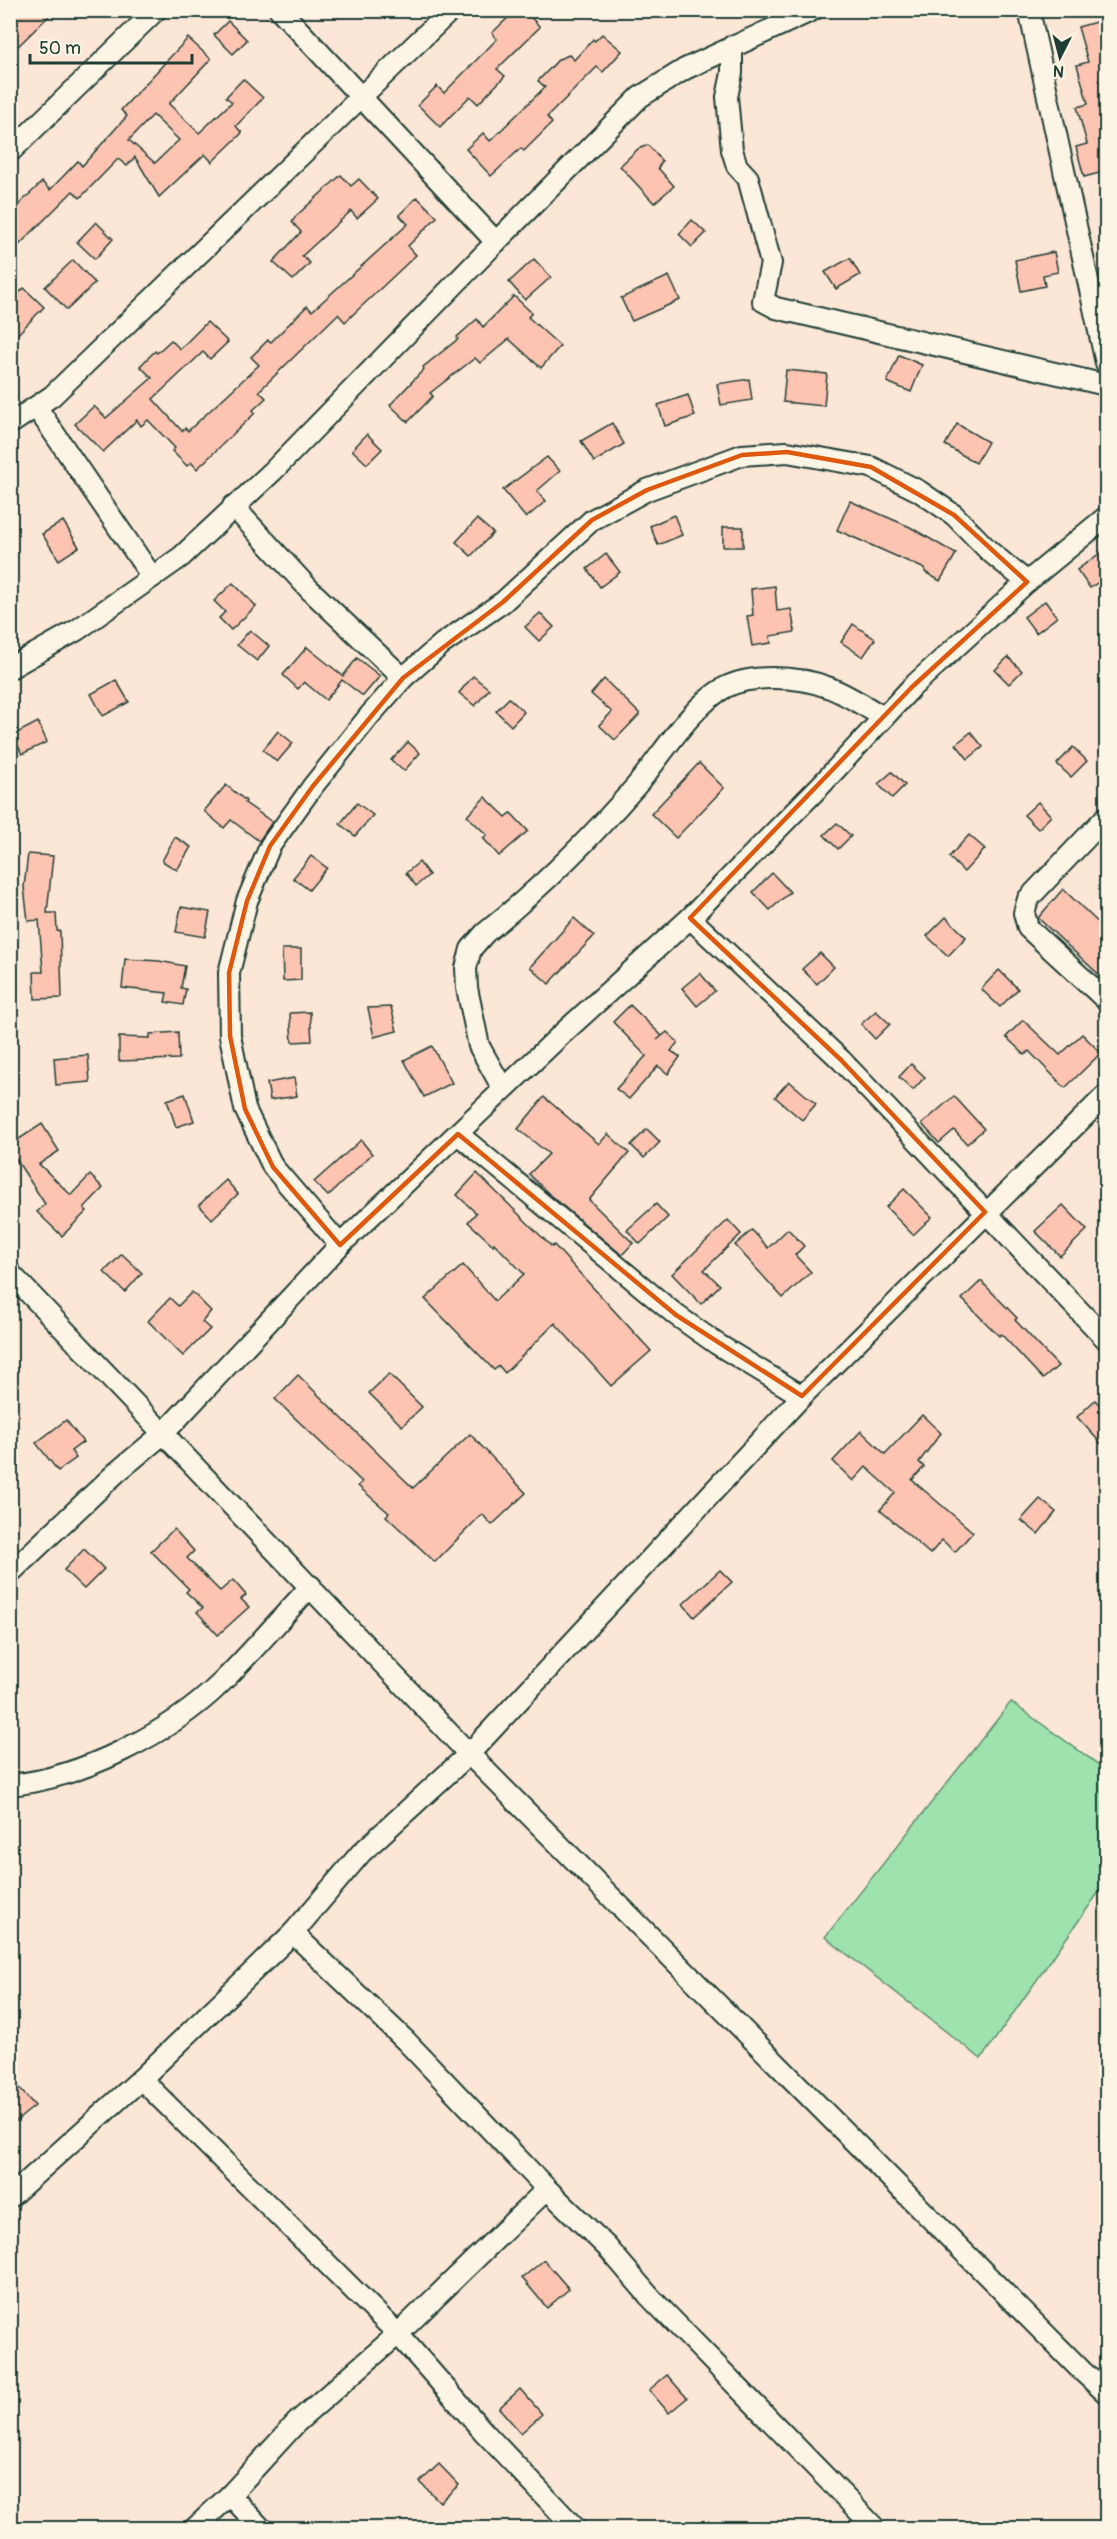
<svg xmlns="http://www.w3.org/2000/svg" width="1117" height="2539" font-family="Pangolin,sans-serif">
	<rect width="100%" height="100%" fill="#fce6d6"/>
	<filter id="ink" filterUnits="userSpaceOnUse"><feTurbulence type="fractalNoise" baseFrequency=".0167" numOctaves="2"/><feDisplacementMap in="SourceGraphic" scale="12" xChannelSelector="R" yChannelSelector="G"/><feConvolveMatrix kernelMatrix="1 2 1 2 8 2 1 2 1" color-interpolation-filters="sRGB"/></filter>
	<g filter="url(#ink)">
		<!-- green -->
		<path fill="#9ee2ae" stroke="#5e9071" stroke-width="1.5" d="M1011,1702L1106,1770V1882L981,2059L825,1937Z"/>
		<!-- building -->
		<g fill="#fdc4b2" stroke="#1f3d34" stroke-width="1.5" fill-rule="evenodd">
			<path d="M10,10H55L10,54Z"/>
			<path d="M516,10H524L540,27L497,69L505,76L478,104L470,96L440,127L418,105L437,86L444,93L497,39L492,33Z"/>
			<path d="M1103,20L1107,42L1101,44L1107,65V80L1100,82L1107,106V171L1084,177L1076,147L1087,144L1077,107L1088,104L1077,65L1088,62L1078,27Z"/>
			<path d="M228,21L247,40L233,54L214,35Z"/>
			<path d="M602,34L622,51L603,72L597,67L547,117L552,123L524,151L521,148L491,176L466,149L483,133L490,141L545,87L538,81L559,59L569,55L574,60L593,39L595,41Z"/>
			<path d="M188,38L211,59L169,104L199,133L232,102L226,97L243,79L263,98L236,126L242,133L212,162L205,154L159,197L135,157L127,166L118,159L80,198L73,191L10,254V213L42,182L50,190L78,161L82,166L127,116L121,110ZM153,115L179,140L155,163L129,140Z"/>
			<path d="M648,145L662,161L658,168L674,186L654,203L620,166L638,149Z"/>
			<path d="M341,175L351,186L359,179L378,199L357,218L351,211L302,256L310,263L293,280L273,262L301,232L292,222L296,216Z"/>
			<path d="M417,197L437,217L408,246L416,255L345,322L338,314L259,391L266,398L253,410L255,413L197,469L191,462L187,466L172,451L175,448L148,420L141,426L137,420L103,452L75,424L94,406L106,418L152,378L140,366L155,351L157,353L171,340L180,349L207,322L228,342L210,359L203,352L153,399L182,431L185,428L188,431L259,365L251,357L268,340L271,342L307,306L312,311L408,224L399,215Z"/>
			<path d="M692,220L706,233L692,247L679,234Z"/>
			<path d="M96,222L113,239L95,259L77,242Z"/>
			<path d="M1054,252L1058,272L1043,275L1045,286L1021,291L1015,260Z"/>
			<path d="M850,258L860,275L836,289L825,272Z"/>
			<path d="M534,259L551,277L525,300L509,282Z"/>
			<path d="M73,260L95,283L67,310L45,287Z"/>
			<path d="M669,276L680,300L632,321L621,298Z"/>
			<path d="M24,288L44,307L10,342V302Z"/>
			<path d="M514,296L532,313L528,317L560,346L541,368L509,339L480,363L475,358L430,393L433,396L408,422L390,405L424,369L423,367L458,339L457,337L477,319L483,327Z"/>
			<path d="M899,355L922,365L911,392L887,382Z"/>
			<path d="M786,370L827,374L824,406L783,402Z"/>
			<path d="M749,379L752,400L721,405L717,384Z"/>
			<path d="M688,395L695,416L665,426L658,405Z"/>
			<path d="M612,423L624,444L594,462L581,441Z"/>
			<path d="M957,424L988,442L976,463L945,445Z"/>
			<path d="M367,434L382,449L367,464L352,450Z"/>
			<path d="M547,457L560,471L537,491L546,501L526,518L503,490Z"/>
			<path d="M850,501L910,527L956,554L940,581L925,572V569L837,530Z"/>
			<path d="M674,515L682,535L658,545L650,526Z"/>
			<path d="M477,519L493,533L471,556L456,542Z"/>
			<path d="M63,521L79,547L59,560L42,534Z"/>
			<rect x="723" y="527" width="20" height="20"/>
			<path d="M1107,548V576L1090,588L1077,570Z"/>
			<path d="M606,554L620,572L600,587L587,569Z"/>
			<path d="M233,583L256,606L231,630L219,618L225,612L214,601Z"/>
			<path d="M775,586L777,611L791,609L795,632L770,636L771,643L752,646L747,616L753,615L751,589Z"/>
			<path d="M1045,601L1057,617L1036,633L1024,617Z"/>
			<path d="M540,613L554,627L539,641L525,627Z"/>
			<path d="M853,624L875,639L863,657L841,642Z"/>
			<path d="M250,630L269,646L257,661L237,645Z"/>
			<path d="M307,647L343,676L357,658L380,676L363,696L342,680L326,700L304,682L298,689L283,675Z"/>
			<path d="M1008,657L1022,671L1009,684L995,670Z"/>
			<path d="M473,676L489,689L475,706L459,693Z"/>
			<path d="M604,679L640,714L615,740L599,725L612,712L591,694Z"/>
			<path d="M116,680L129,702L103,716L91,694Z"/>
			<path d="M509,698L524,712L511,726L496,711Z"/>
			<path d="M38,722L47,742L22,754L13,735Z"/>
			<path d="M278,731L293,743L277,762L263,750Z"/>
			<path d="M971,732L983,747L968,759L956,744Z"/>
			<path d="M408,742L420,753L404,771L391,760Z"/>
			<path d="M1073,747L1087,761L1071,777L1057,764Z"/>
			<path d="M699,763L724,788L676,838L651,814Z"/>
			<path d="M892,772L905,785L892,798L878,784Z"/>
			<path d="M226,785L246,801L245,803L272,822L259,841L231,820L224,828L204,811Z"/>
			<path d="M485,797L506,817L511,813L528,831L499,856L483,838L487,835L467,816Z"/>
			<path d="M1038,802L1051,816L1038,829L1024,815Z"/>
			<path d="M357,803L373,815L355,836L340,824Z"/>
			<path d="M837,823L851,836L838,849L824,835Z"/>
			<path d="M969,835L985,849L964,872L949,857Z"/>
			<path d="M175,837L191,847L177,870L162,861Z"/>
			<path d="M28,854L53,856L47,913H56L57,931H60L62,998L35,999L34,972H43L39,920L28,921L24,887Z"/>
			<path d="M311,856L327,868L309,890L293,878Z"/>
			<path d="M419,862L429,875L416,886L406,873Z"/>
			<path d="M772,873L790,892L770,910L753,892Z"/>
			<path d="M1063,889L1107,931V982L1038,918Z"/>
			<path d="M181,907L210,912L205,937L176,932Z"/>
			<path d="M946,917L966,937L948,956L927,936Z"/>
			<path d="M574,918L594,936L549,984L530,967Z"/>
			<path d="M282,949H301V980L283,981Z"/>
			<path d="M820,953L834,967L817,984L802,969Z"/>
			<path d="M125,959L159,961L185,966L181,988L186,989L183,1005L165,1002L167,993L122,988Z"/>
			<path d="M999,970L1018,989L1000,1007L981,989Z"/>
			<path d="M700,973L715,991L697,1006L682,988Z"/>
			<path d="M630,1005L662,1036L657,1040L667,1032L678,1042L671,1051L680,1057L668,1074L658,1066L629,1099L616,1089L646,1056L613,1022Z"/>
			<path d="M391,1007L397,1031L374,1037L368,1008Z"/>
			<path d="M876,1011L890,1024L875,1039L861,1024Z"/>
			<path d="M310,1012L312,1041L292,1042L290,1013Z"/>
			<path d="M1023,1020L1060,1055L1082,1034L1101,1053L1065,1088L1029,1051L1025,1055L1006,1037Z"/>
			<path d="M178,1032L179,1059L119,1061V1037L150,1038V1034Z"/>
			<path d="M432,1046L452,1083L424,1097L404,1060Z"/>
			<path d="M88,1055L90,1082L56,1085L54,1058Z"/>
			<path d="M911,1064L925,1077L913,1090L899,1077Z"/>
			<path d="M294,1078L297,1096L270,1100L267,1083Z"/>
			<path d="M789,1081L816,1104L802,1120L775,1097Z"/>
			<path d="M185,1094L194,1121L176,1127L167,1100Z"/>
			<path d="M954,1096L984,1129L967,1144L954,1130L939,1143L922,1124Z"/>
			<path d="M544,1097L599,1144L608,1134L629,1153L589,1200L633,1243L622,1255L551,1196L529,1174L549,1154L518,1129Z"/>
			<path d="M42,1124L59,1151L39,1164L71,1195L90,1175L103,1188L84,1208L87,1211L62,1236L37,1212L45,1204L10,1150V1136L16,1141Z"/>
			<path d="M647,1129L660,1142L644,1158L631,1145Z"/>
			<path d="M361,1140L372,1154L328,1196L314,1182Z"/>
			<path d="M477,1173L552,1247L554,1245L651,1351L611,1386L555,1323L505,1373L499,1366L494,1370L425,1299L463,1265L495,1301L524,1274L494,1243L493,1245L468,1222L476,1213L457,1195Z"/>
			<path d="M226,1180L238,1194L212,1219L199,1205Z"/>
			<path d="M904,1189L932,1217L913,1235L886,1207Z"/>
			<path d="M656,1204L668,1217L640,1244L627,1230Z"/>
			<path d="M1063,1205L1087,1230L1060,1256L1035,1231Z"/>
			<path d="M728,1220L741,1234L704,1270L720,1285L701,1304L672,1274Z"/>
			<path d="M788,1229L804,1246L795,1255L811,1272L783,1298L735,1245L752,1230L768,1248Z"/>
			<path d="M122,1254L142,1273L125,1292L104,1272Z"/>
			<path d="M981,1281L1017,1318L1015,1320L1058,1366L1043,1379L1001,1334L999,1336L962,1299Z"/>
			<path d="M192,1292L211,1311L202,1322L210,1329L183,1356L148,1321L170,1298L178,1306Z"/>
			<path d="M389,1374L422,1407L402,1426L369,1393Z"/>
			<path d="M298,1375L413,1488L470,1434L526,1493L492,1525L482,1514L435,1562L386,1516L389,1513L358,1486L362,1482L275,1399Z"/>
			<path d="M1095,1400L1107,1413V1450L1077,1417Z"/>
			<path d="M922,1415L941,1433L919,1462L924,1467L912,1480L973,1532L955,1552L942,1540L930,1554L880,1510L895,1493L866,1467L853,1481L833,1461L861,1431L885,1454Z"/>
			<path d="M66,1420L83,1442L71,1451L76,1458L58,1471L36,1443Z"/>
			<path d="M1040,1499L1056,1512L1038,1534L1021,1520Z"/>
			<path d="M174,1529L194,1551L187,1558L220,1591L233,1580L246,1595L241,1599L249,1607L218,1635L197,1612L203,1608L186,1592L189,1589L151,1551Z"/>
			<path d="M84,1549L104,1569L84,1589L64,1570Z"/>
			<path d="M720,1570L732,1582L694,1617L683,1604Z"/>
			<path d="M10,2078L35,2106L10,2126Z"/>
			<path d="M544,2260L569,2289L547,2308L522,2278Z"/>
			<path d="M667,2375L687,2398L669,2413L649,2390Z"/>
			<path d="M520,2389L542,2414L521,2433L499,2408Z"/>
			<path d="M439,2464L459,2485L440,2502L420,2482Z"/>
		</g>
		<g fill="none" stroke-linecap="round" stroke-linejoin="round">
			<defs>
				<g id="minor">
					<path d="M1029,10L1106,363"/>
					<path d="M732,46V73L727,97L732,150L737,166L748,178L771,263L763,301L776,308L1106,385"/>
					<path d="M10,152L156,10"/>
					<path d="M496,242L640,97L685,69L813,10"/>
					<path d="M37,408L152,577"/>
					<path d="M10,424L52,396L451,10"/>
					<path d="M233,506L310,590L403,678"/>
					<path d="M10,668L77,630L181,557L273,471L496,242L280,10"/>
					<path d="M1106,817L1028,899L1024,913L1028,928L1106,1000"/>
					<path d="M690,918L841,1060L1106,1339"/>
					<path d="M503,1089L479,1046L467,988L466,968L471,949L485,933C540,889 590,839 636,786C662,756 689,708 724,688C739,680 757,678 773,678C821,678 844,693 883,717"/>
					<path d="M458,1134L676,1315L717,1344L802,1396"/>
					<path d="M340,1245L273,1167L245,1109L230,1036L229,973L247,901L270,846L313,786L370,715L403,678L442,644L503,602L592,520L647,490L742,455L787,452L871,467L919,491L954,515L989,551L1027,582"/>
					<path d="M10,1273L469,1754L1082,2371L1106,2393"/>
					<path d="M10,1573L117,1472L164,1433L340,1245L563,1033L690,918L823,783L912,687L1027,582L1106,517"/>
					<path d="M10,1785C82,1778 170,1733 221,1683C252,1652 281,1618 311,1586"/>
					<path d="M293,1933L406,2041L547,2189L607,2247L649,2296L875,2528"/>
					<path d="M141,2079L398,2334L483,2431L575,2528"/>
					<path d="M10,2197L141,2079L293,1933L361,1853L469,1754L802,1396L1106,1095"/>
					<path d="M230,2495L261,2528"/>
					<path d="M195,2528L230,2495L297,2422L398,2334L547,2189"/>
				</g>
			</defs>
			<!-- minor casing -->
			<use href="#minor" stroke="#1f3d34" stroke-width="24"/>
			<!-- minor -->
			<use href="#minor" stroke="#fcf5e5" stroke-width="20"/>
		</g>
	</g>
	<!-- marked area -->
	<path fill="none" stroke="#de580e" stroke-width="4.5" stroke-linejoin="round" d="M787,452L871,467L954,515L1027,582L912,687L690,918L841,1060L985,1212L802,1396L676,1315L458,1134L340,1245L273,1167L245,1109L230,1036L229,973L247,901L270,846L313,786L403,678L503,602L592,520L647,490L742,455Z"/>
	<!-- margin -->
	<rect width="1117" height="2539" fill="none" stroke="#fcf5e5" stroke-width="36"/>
	<rect x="18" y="18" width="1081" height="2503" fill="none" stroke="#1f3d34" stroke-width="2" filter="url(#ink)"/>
	<!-- north arrow -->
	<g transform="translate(1060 57) rotate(186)" stroke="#fcf5e5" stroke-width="4.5" paint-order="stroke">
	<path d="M0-4.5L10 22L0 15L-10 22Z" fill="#1f3d34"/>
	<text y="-9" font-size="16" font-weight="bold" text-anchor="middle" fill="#1f3d34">N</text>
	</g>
	<!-- scale -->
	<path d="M30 54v9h162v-9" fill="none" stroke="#1f3d34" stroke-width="3"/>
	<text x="39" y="54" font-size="18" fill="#1f3d34" stroke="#fcf5e5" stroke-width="4.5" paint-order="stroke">50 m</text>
</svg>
